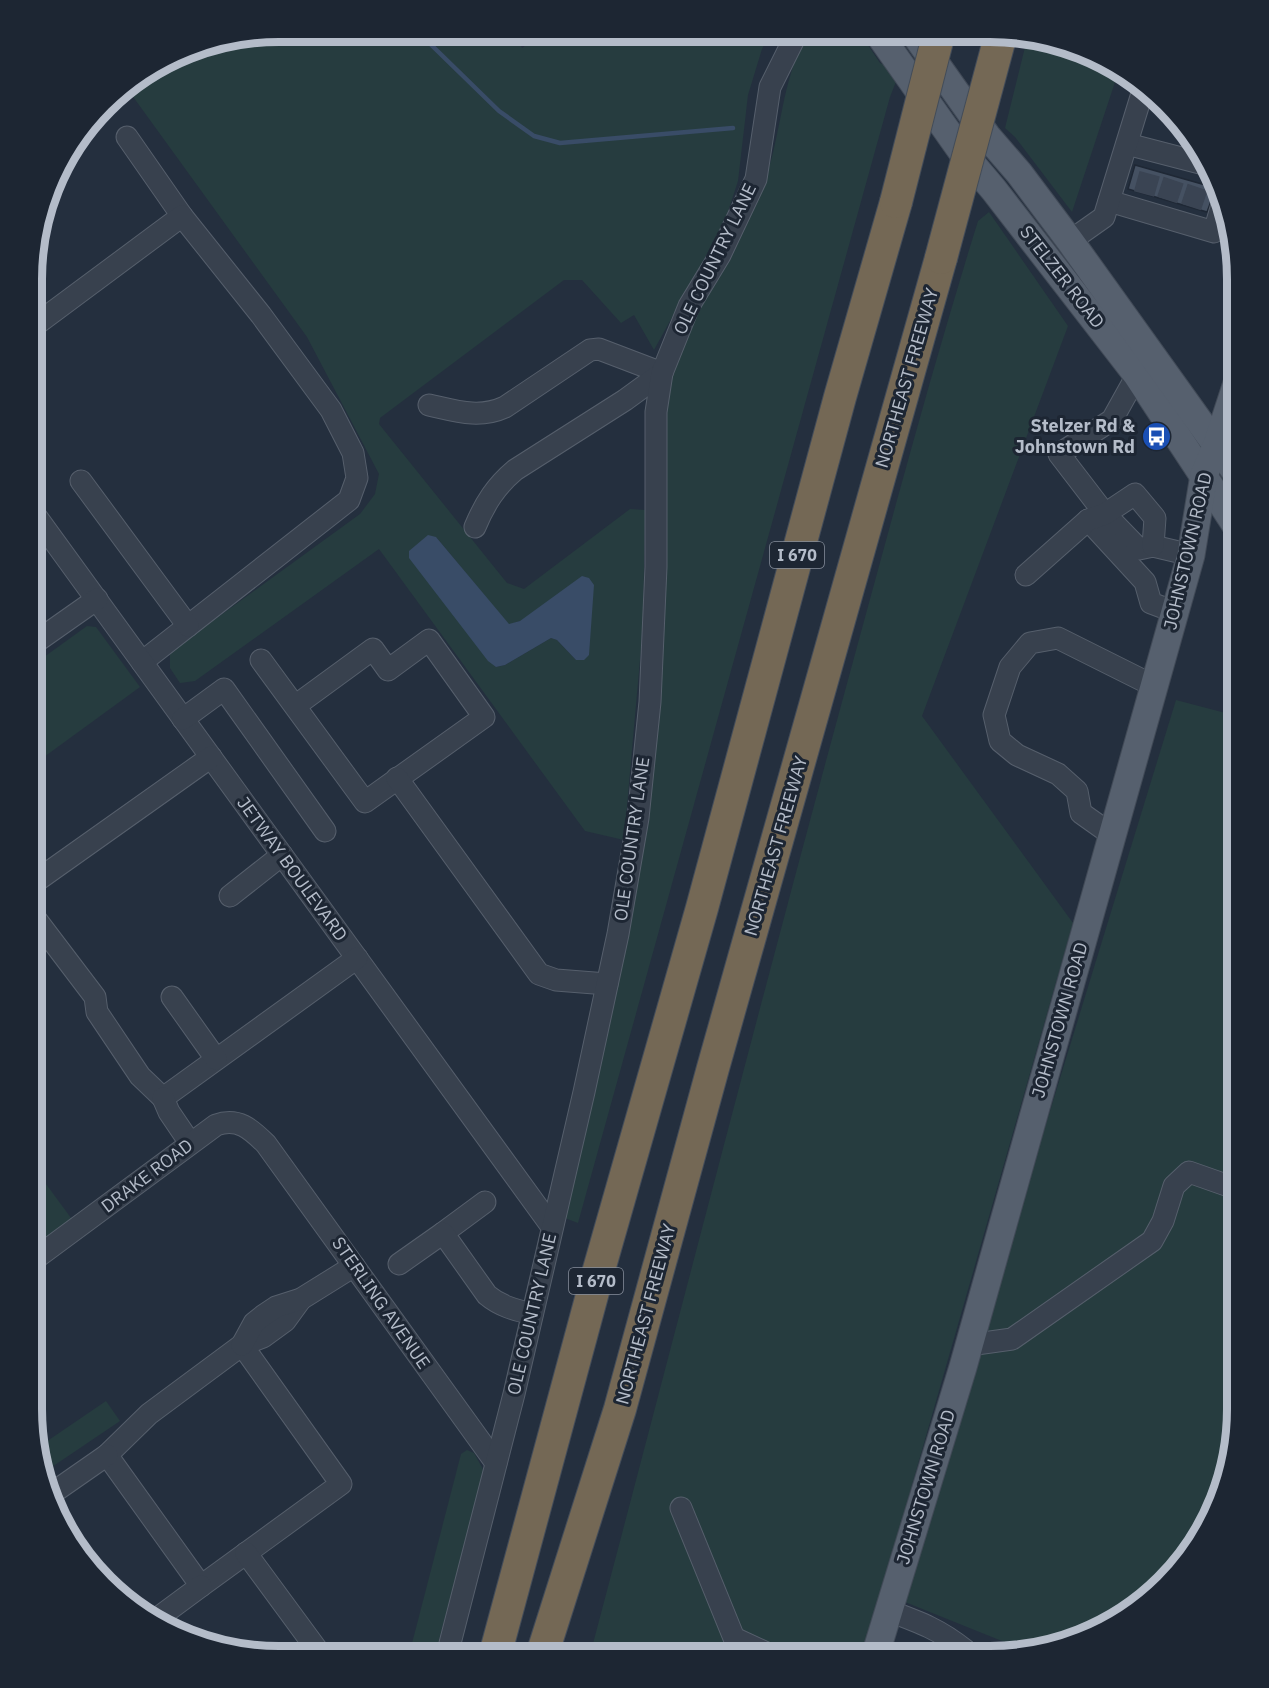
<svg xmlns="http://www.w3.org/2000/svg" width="1269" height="1688" font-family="'IBM Plex Sans',sans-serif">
	<rect width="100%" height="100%" fill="#242f3e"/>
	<!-- green -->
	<g fill="#263c3f" fill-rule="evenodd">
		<path d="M279,32H512L519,41L522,48L543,32L770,33L762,49L748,95L738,181L725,221L654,350L634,315L621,323L582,280H564L380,418L379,424L507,583L524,589L630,509L645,510L643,626L624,840L585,831L379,549L195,681L180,683L170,668V652L360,514L375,494L379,474L307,337L126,87L199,45ZM436,537L509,625L520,621L589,655L576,660L557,640L551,638L505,665L496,667Z"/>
		<path d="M809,33H860L880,63L888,67L897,79L890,97L578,1223L562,1217L612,998L667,399C673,369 682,339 695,312C715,270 742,232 761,190C782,143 780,76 809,33Z"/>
		<path d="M1028,35L1084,50L1119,70L1072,212L1015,137L1005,128Z"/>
		<path d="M989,212L1068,326L922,716L1073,923L863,1656L590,1655C672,1345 752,1034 836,724C882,556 926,388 978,221Z"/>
		<path d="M87,626L96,627L140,687L33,765V665Z"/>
		<path d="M1176,700L1237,716V1426L1224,1488L1196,1546L1153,1595L1100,1631L1022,1649L900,1600Z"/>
		<path d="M32,1165L74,1222L32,1253Z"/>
		<path d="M106,1401L120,1421L46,1471L40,1446Z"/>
		<path d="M467,1450L474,1453L484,1471L435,1655H409L461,1454Z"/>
	</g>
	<!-- water -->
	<path fill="#394c67" d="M428,535L436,537L509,624L520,621L582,576L589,578L594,585L589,655L584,660H576L557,640L551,638L505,665L496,667L488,661L409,558V551Z"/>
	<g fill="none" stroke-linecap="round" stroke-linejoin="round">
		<!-- stream -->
		<path stroke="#394c67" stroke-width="4.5" d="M418,32L499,111L534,136L560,143L733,128"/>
	</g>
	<!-- building -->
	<path fill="#455162" stroke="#1f2835" stroke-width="1.5" d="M1135,165L1216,188L1207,212L1128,189Z"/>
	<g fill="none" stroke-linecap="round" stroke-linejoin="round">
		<!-- minor-tunnel -->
		<g stroke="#3a4453" stroke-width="21" stroke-dasharray="21 10" stroke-linecap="butt">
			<path d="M1144,194L1151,169"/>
			<path d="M1167,200L1175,176"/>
			<path d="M1191,207L1199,183"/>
		</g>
		<defs>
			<g id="minor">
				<path d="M127,137L182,216"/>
				<path d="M1127,144L1208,165"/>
				<path d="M1109,201L1214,232L1221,208"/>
				<path d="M1070,241L1104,217L1144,87"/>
				<path d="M34,326L182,216L261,315L331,410L353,453L357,478L349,500L142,662"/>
				<path d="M1137,375L1112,420L1059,454L1105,514L1139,549L1153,546L1191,555"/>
				<path d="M429,405C456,411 479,419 505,407L590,350L599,349L662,373"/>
				<path d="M81,481L188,626"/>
				<path d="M33,512L552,1227"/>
				<path d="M1088,520L1145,582L1151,603L1175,612"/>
				<path d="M475,527C485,503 496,486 515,470L625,400L662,373"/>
				<path d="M1026,575L1088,520L1105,514L1135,494L1155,518L1153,546"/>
				<path d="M33,644L97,599"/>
				<path d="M261,660L365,802L484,717L429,640L388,670L373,649L295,706"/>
				<path d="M183,719L224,689L325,831"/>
				<path d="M397,778L539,974L556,980L607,984"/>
				<path d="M1112,835L1081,813L1077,791L1058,774L1017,755L1000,741L994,715L1010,667L1030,643L1058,638L1154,686"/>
				<path d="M32,884L211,757"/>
				<path d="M230,896L282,855"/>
				<path d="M32,914L95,997L97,1012L140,1076L163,1098L357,958"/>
				<path d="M172,997L216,1059"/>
				<path d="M163,1098L169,1112L190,1143"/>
				<path d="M443,1233L485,1202"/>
				<path d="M32,1261L216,1125C238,1117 251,1129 266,1144L496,1463"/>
				<path d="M399,1264L443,1233L487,1295C500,1306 515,1310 532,1314"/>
				<path d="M242,1345L341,1484L201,1586L107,1455L149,1414L242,1345L263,1337L285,1321L301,1299"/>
				<path d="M242,1345L254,1323L264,1315L276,1307L301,1299L354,1266"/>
				<path d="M969,1345L1012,1339L1152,1241L1163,1221L1174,1186L1189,1172L1226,1185L1237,1181"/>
				<path d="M51,1494L107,1455"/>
				<path d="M681,1508L734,1638L773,1656"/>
				<path d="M246,1553L321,1655"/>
				<path d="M889,1611C919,1622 939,1629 965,1650L963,1656"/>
				<path d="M155,1620L201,1586"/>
				<path d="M447,1655L514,1394L584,1092L618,934L638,818L650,702L656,567V412L662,373L689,306L720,255L756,179L770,87L797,33"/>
			</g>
			<g id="major">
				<path d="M878,33L962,152L994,190L1137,375L1237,527"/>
				<path d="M914,33L987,136L1019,173L1070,241L1237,474"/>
				<path d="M875,1656L963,1367L1191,555L1204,475L1217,444L1237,383"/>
			</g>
			<g id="highway">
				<path d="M495,1655L598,1273L702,908L840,397L896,202"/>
				<path d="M542,1655L620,1409L713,1068L941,258"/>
			</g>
		</defs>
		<!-- minor casing -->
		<use href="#minor" stroke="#565f6c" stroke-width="23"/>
		<!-- major casing -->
		<use href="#major" stroke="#414a57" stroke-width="29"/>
		<!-- highway casing -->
		<use href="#highway" stroke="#434c59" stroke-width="34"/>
		<!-- minor -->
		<use href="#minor" stroke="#38414e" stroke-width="21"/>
		<!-- major -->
		<use href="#major" stroke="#56606e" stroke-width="27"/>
		<!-- highway -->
		<use href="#highway" stroke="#746855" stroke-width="32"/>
		<defs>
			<g id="highway-bridge">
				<path d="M896,202L939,33"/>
				<path d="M941,258L1001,34"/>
			</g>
		</defs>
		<!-- highway-bridge casing -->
		<use href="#highway-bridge" stroke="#434c59" stroke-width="34" stroke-linecap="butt"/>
		<!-- highway-bridge -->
		<use href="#highway-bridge" stroke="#746855" stroke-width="32"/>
	</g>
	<!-- icons -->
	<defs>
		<symbol id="bus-disc" viewBox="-11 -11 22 22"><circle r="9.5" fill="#1a4fb4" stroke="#1d2633"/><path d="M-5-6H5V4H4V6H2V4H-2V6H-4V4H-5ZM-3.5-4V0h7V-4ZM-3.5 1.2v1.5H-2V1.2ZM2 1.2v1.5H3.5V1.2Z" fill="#fff"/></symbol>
	</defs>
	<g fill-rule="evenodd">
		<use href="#bus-disc" x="1140" y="420" width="33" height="33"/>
	</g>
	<g text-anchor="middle" stroke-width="6" stroke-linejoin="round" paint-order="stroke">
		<!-- shield labels -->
		<g fill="#1d2633" stroke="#878f9c" stroke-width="1.5">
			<rect x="770" y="542" width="54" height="26" rx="4.5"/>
			<rect x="569" y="1268" width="54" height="26" rx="4.5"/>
		</g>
		<g font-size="16" font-weight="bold" fill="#b4bcc9">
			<text x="797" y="561">I 670</text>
			<text x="596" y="1287">I 670</text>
		</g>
		<!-- street labels -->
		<g font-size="18" fill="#b4bcc9" stroke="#1d2633">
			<text transform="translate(715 259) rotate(-64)" y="6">OLE COUNTRY LANE</text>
			<text transform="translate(1062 277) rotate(52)" y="6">STELZER ROAD</text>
			<text transform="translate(907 378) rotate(-74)" y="6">NORTHEAST FREEWAY</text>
			<text transform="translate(1188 551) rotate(-77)" y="6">JOHNSTOWN ROAD</text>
			<text transform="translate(632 839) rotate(-82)" y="6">OLE COUNTRY LANE</text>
			<text transform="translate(776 846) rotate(-74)" y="6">NORTHEAST FREEWAY</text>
			<text transform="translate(292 869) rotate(54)" y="6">JETWAY BOULEVARD</text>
			<text transform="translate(1060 1020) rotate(-74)" y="6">JOHNSTOWN ROAD</text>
			<text transform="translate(147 1176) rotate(-37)" y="6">DRAKE ROAD</text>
			<text transform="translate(381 1303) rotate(55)" y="6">STERLING AVENUE</text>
			<text transform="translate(532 1314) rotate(-77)" y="6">OLE COUNTRY LANE</text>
			<text transform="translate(646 1314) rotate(-75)" y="6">NORTHEAST FREEWAY</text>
			<text transform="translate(926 1487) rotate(-73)" y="6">JOHNSTOWN ROAD</text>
		</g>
		<!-- poi labels -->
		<g font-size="18" font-weight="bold" fill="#b4bcc9" stroke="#1d2633" text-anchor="end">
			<text x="1135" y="432">Stelzer Rd &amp;<tspan x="1135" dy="21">Johnstown Rd</tspan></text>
		</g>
	</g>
	<!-- crop -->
	<path d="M0 0H1269V1688H0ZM279 42H990A237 237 0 0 1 1227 279V1409A237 237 0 0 1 990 1646H279A237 237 0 0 1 42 1409V279A237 237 0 0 1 279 42Z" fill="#1d2633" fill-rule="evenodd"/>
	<path fill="none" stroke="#b4bcc9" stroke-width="8" d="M279 42H990A237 237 0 0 1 1227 279V1409A237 237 0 0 1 990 1646H279A237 237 0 0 1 42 1409V279A237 237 0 0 1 279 42Z"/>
</svg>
